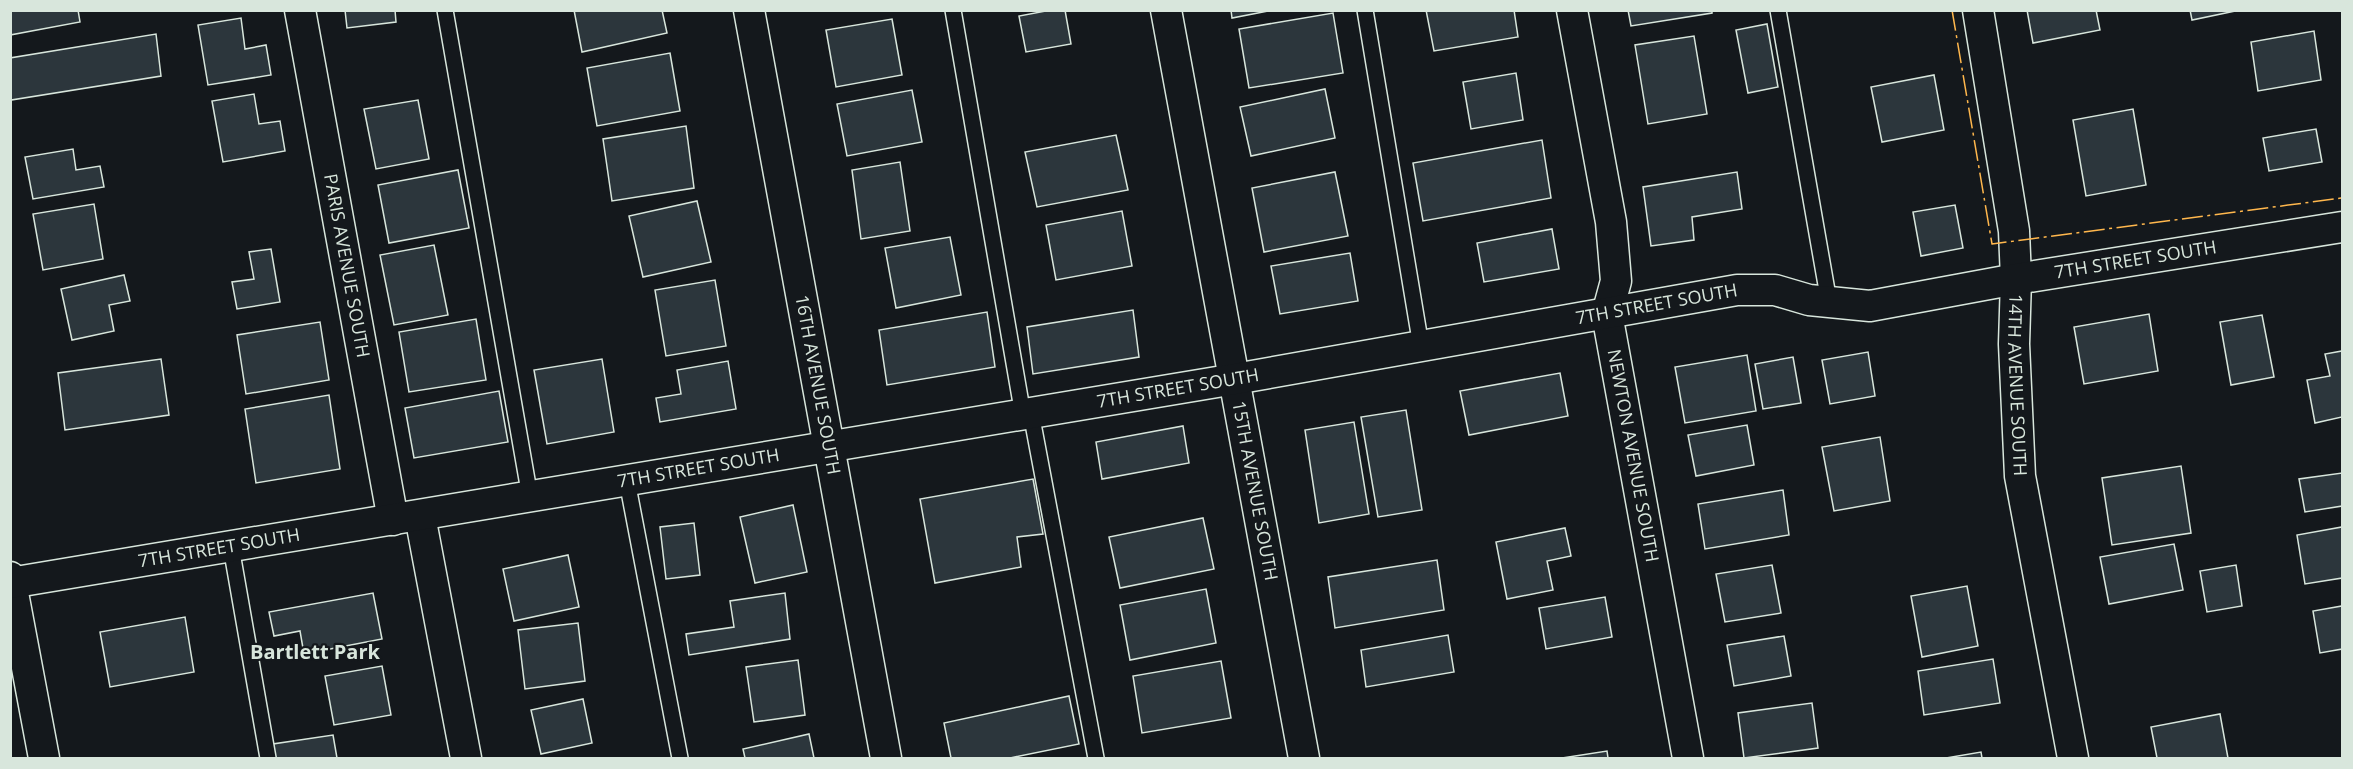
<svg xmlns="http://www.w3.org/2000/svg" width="2353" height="769" font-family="'Open Sans',sans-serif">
	<rect width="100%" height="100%" fill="#14181c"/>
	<!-- building -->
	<g fill="#2c363c" stroke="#d8e6dc" stroke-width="1.5">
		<path d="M10,10H78L80,22L10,35Z"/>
		<path d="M345,10H395L396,22L347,28Z"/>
		<path d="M574,10H662L667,33L582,52Z"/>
		<path d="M1051,10H1065L1071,44L1026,52L1019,16Z"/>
		<path d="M1231,10H1273L1232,18Z"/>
		<path d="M1426,10H1514L1518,37L1434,51Z"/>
		<path d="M1628,10H1712V13L1631,26Z"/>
		<path d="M2027,10H2096L2100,30L2033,43Z"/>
		<path d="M2190,10H2240L2192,20Z"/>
		<path d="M1333,13L1343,73L1249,88L1239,29Z"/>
		<path d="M241,18L245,49L266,45L271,75L208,85L198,25Z"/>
		<path d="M892,19L902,75L836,87L826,30Z"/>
		<path d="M1767,24L1778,87L1748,93L1736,30Z"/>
		<path d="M2314,31L2321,80L2258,91L2251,42Z"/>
		<path d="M156,34L161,76L11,100L10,58Z"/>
		<path d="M1694,36L1707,114L1648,124L1635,45Z"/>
		<path d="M670,53L680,111L597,126L587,68Z"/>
		<path d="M1516,73L1523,120L1471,129L1463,82Z"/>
		<path d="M1934,75L1944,130L1882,142L1871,87Z"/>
		<path d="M1325,89L1335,138L1251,156L1240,107Z"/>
		<path d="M912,90L922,142L847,156L837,104Z"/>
		<path d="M254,94L259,124L280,121L285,151L223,162L212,101Z"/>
		<path d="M418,100L429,159L376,169L364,109Z"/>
		<path d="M2133,109L2146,185L2086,196L2073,120Z"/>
		<path d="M686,126L694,188L612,201L603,139Z"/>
		<path d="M2316,129L2322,162L2269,171L2263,138Z"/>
		<path d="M1116,135L1128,190L1037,207L1025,152Z"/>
		<path d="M1542,140L1551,198L1423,221L1413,163Z"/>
		<path d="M73,149L76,170L100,166L104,187L33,199L25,157Z"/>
		<path d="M900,162L910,231L861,239L852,170Z"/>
		<path d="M458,170L469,228L389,243L378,185Z"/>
		<path d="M1335,172L1348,236L1264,252L1252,188Z"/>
		<path d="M1737,172L1742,209L1692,217L1694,240L1651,246L1643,187Z"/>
		<path d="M697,201L711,262L643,277L629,216Z"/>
		<path d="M94,204L103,259L43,270L33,214Z"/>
		<path d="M1955,205L1963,248L1921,256L1913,212Z"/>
		<path d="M1122,211L1132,266L1056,280L1046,225Z"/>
		<path d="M1552,229L1559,269L1484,282L1477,243Z"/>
		<path d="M950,237L961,295L896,308L885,248Z"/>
		<path d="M434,245L448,315L394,325L380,255Z"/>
		<path d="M271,249L280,302L237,309L232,282L254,279L249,252Z"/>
		<path d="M1350,253L1358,301L1280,314L1271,266Z"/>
		<path d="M124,275L130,301L109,305L114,331L72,340L61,289Z"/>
		<path d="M715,280L726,346L666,356L655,290Z"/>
		<path d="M1133,310L1139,357L1033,374L1027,327Z"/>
		<path d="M987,312L995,367L887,385L879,330Z"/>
		<path d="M2149,314L2158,371L2084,384L2074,327Z"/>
		<path d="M2262,315L2274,377L2231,385L2220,322Z"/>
		<path d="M476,319L486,380L409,392L399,332Z"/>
		<path d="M320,322L329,380L246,394L237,335Z"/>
		<path d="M2342,351V417L2315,423L2307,380L2330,376L2325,354Z"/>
		<path d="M1868,352L1875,396L1830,404L1822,360Z"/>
		<path d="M1747,355L1756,411L1685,423L1675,367Z"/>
		<path d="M1793,357L1801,403L1763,409L1755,364Z"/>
		<path d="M161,359L169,415L65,430L58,373Z"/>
		<path d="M602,359L614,432L547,444L534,370Z"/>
		<path d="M728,361L736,409L660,422L656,398L681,394L677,370Z"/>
		<path d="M1560,373L1568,416L1469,435L1460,391Z"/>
		<path d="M499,391L508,442L414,458L405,408Z"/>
		<path d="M329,395L340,469L256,483L245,409Z"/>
		<path d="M1406,410L1422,510L1378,517L1361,417Z"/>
		<path d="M1354,422L1369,514L1319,523L1305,430Z"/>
		<path d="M1747,425L1754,465L1696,476L1688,435Z"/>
		<path d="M1183,426L1189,463L1102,479L1096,442Z"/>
		<path d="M1880,437L1890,501L1834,511L1822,447Z"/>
		<path d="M2181,466L2191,533L2112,545L2102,478Z"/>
		<path d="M2342,473V506L2305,512L2299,479Z"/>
		<path d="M1033,479L1043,534L1017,537L1021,567L935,583L920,499Z"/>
		<path d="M1783,490L1789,535L1705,549L1698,504Z"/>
		<path d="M793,505L807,572L755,583L740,517Z"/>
		<path d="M1203,518L1214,569L1120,588L1109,537Z"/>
		<path d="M694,523L700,575L666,579L660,527Z"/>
		<path d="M2342,527V578L2305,584L2297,535Z"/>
		<path d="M1565,528L1571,556L1547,561L1553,590L1507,599L1496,542Z"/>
		<path d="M2174,544L2183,590L2109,604L2100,557Z"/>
		<path d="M568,555L579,607L514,621L503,569Z"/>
		<path d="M1437,560L1444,610L1335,628L1328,577Z"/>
		<path d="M1772,565L1781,613L1725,622L1716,574Z"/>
		<path d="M2236,565L2242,606L2207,612L2200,571Z"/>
		<path d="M1967,586L1978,646L1922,657L1911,596Z"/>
		<path d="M1206,589L1216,643L1130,660L1120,605Z"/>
		<path d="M373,593L382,639L304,654L300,631L274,636L269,612Z"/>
		<path d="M785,593L790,639L689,655L686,634L734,627L730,601Z"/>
		<path d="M1605,597L1612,637L1546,649L1539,608Z"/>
		<path d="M2342,606V649L2320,653L2313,611Z"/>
		<path d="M185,617L194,672L110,687L100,632Z"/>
		<path d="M578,623L585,681L525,689L518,630Z"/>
		<path d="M1448,635L1454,672L1366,687L1361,650Z"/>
		<path d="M1784,636L1791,676L1734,686L1727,645Z"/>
		<path d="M1993,659L2000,703L1924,715L1918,671Z"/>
		<path d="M798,660L805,715L754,722L746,667Z"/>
		<path d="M1221,661L1231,718L1142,733L1133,676Z"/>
		<path d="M382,666L391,715L334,725L325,676Z"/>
		<path d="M1069,696L1079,744L1010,758H951L944,723Z"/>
		<path d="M583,699L592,743L541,754L531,710Z"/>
		<path d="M1812,703L1818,748L1744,758L1738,713Z"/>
		<path d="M2220,714L2228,758H2157L2151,727Z"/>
		<path d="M809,734L814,758H745L743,749Z"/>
		<path d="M333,735L337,758H275L273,744Z"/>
		<path d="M1607,751L1608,758H1562Z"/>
		<path d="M1981,752L1982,758H1946Z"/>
	</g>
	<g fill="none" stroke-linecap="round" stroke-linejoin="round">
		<defs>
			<g id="service">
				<path d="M445,10L530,497"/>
				<path d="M953,10L1023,415"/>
				<path d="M1365,10L1421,346"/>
				<path d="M1778,10L1829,302"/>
				<path d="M1031,413L1096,758"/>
				<path d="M627,481L680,758"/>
				<path d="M231,547L268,758"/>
			</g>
			<g id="minor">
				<path id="s1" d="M300,10L393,520"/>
				<path id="s2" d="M749,10L886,758"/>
				<path id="s3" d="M1166,10L1304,758"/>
				<path id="s4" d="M1572,10L1611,222L1616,281L1607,314L1688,758"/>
				<path id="s5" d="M1978,10L2014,231L2016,279L2014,344L2020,476L2073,758"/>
				<path d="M420,516L466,758"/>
				<path d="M10,577L44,758"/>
				<path id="s6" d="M10,583L1235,379L1737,290H1775L1809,300L1870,306L2016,279L2342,227"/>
			</g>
		</defs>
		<!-- service casing -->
		<use href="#service" stroke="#d8e6dc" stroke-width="18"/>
		<!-- minor casing -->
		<use href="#minor" stroke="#d8e6dc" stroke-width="33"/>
		<!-- service -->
		<use href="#service" stroke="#14181c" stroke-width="15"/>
		<!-- minor -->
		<use href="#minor" stroke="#14181c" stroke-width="30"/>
		<!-- power -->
		<path stroke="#ffb74d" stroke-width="1.5" stroke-dasharray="21 4.5 3 4.5" stroke-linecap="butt" d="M1952,10L1992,244L2342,198"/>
	</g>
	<g text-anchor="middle" stroke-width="4.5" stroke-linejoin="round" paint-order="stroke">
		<!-- street labels -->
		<g font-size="18" fill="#d8e6dc" stroke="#14181c">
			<text dy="6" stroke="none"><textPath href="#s6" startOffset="2156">7TH STREET SOUTH</textPath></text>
			<text dy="6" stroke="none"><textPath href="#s1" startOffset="260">PARIS AVENUE SOUTH</textPath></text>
			<text dy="6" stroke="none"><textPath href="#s6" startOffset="1670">7TH STREET SOUTH</textPath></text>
			<text dy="6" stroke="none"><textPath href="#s2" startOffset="381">16TH AVENUE SOUTH</textPath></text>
			<text dy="6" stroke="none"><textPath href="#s5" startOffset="378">14TH AVENUE SOUTH</textPath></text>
			<text dy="6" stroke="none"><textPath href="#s6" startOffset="1184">7TH STREET SOUTH</textPath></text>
			<text dy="6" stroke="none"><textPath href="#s4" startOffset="453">NEWTON AVENUE SOUTH</textPath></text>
			<text dy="6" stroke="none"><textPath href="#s6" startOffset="698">7TH STREET SOUTH</textPath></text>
			<text dy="6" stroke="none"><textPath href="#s3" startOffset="489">15TH AVENUE SOUTH</textPath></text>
			<text dy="6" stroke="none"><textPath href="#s6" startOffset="212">7TH STREET SOUTH</textPath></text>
		</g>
		<!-- neighbourhood labels -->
		<g font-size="20" font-weight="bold" fill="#d8e6dc" stroke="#14181c">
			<text x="315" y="659">Bartlett Park</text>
		</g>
	</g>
	<!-- border -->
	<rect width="2353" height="769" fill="none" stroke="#d8e6dc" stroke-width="24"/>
</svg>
